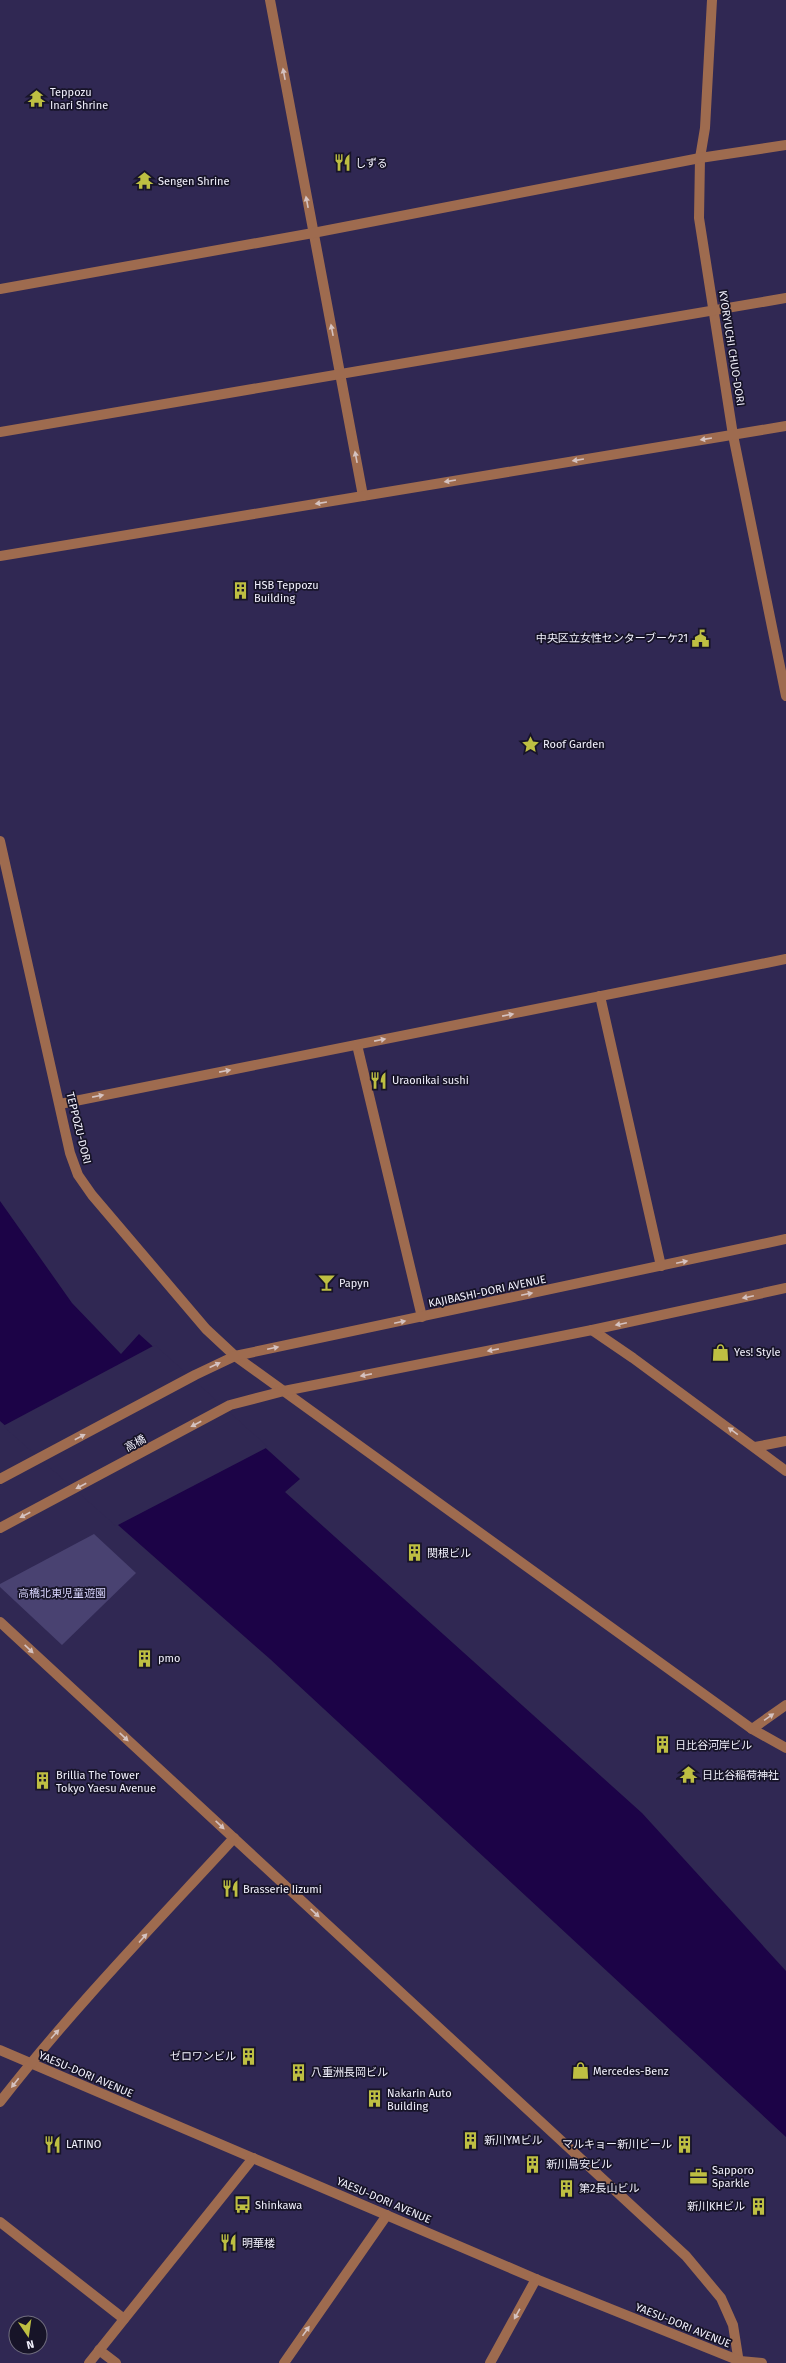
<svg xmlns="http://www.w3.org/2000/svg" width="786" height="2363" font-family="'Fira Sans','Noto Sans JP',sans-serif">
	<rect width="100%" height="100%" fill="#302853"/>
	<!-- green -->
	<path fill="#494271" d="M94,1534L136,1573L62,1645L0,1587V1584Z"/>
	<!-- water -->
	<path fill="#1c0347" d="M0,1201L72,1303L121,1354L139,1334L300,1479L285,1492L642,1813L786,1971V2137L270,1659L0,1421Z"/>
	<!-- pier -->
	<path fill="#302853" d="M155,1345L268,1447L116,1526L3,1426Z"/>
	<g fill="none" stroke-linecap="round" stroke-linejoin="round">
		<!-- minor -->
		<g stroke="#9e6b4f" stroke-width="10">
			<path d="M270,0L363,496"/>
			<path d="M712,0L705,128L700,158L699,218L733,435L786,696"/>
			<path d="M0,289L313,233L700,158L786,145"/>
			<path d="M0,432L786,298"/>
			<path d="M0,556L786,426"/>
			<path d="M0,841L70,1153L78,1175L92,1195L206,1329L235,1356L752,1729L786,1748"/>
			<path d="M600,996L661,1266"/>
			<path d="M357,1045L422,1317"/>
			<path d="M60,1104L786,959"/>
			<path d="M592,1330L633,1358L786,1471"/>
			<path d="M755,1447L786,1441"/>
			<path d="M0,1479L195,1375L235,1356L786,1239"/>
			<path d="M0,1528L230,1405L284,1391L592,1330L786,1288"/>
			<path d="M0,1622L686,2256L721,2298L733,2325L739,2363"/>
			<path d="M752,1729L786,1705"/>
			<path d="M0,2050L536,2279L740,2361L762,2363"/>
			<path d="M0,2102C72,2009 155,1924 234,1838"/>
			<path d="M0,2222L124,2319"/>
			<path d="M99,2350L116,2363"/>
			<path d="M89,2363L253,2158"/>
			<path d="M284,2363L387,2215"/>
			<path d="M490,2363L536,2279"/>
		</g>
	</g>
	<!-- one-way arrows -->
	<defs><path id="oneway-solid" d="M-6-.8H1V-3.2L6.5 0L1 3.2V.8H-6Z"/></defs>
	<g fill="#d5c2c0">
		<use href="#oneway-solid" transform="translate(284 74) rotate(-101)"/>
		<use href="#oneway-solid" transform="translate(307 202) rotate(-101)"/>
		<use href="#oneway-solid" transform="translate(332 330) rotate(-101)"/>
		<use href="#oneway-solid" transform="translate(706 439) rotate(171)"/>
		<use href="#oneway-solid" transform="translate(356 457) rotate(-101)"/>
		<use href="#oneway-solid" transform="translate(578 460) rotate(171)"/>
		<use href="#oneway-solid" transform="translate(450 481) rotate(171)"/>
		<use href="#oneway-solid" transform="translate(321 503) rotate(171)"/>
		<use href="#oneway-solid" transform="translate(508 1015) rotate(-11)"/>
		<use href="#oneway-solid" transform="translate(380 1040) rotate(-11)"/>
		<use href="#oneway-solid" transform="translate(225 1071) rotate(-11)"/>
		<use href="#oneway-solid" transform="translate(98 1096) rotate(-11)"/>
		<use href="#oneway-solid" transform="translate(682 1262) rotate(-12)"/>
		<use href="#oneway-solid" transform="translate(527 1294) rotate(-12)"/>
		<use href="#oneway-solid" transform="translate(748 1297) rotate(168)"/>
		<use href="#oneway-solid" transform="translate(400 1322) rotate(-12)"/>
		<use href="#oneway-solid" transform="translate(621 1324) rotate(168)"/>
		<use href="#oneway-solid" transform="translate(273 1348) rotate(-12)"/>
		<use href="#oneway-solid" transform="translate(493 1350) rotate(169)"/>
		<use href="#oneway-solid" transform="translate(215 1365) rotate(-25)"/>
		<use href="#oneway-solid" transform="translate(366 1375) rotate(169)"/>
		<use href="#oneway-solid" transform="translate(196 1424) rotate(152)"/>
		<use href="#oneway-solid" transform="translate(733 1431) rotate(-144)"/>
		<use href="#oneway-solid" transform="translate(80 1437) rotate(-28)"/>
		<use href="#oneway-solid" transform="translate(81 1486) rotate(152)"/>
		<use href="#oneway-solid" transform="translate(25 1515) rotate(152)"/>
		<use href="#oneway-solid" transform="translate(29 1649) rotate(43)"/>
		<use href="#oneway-solid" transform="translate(769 1717) rotate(-35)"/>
		<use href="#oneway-solid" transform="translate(124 1737) rotate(43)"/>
		<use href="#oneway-solid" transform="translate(220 1825) rotate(43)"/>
		<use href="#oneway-solid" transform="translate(315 1913) rotate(43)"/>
		<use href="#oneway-solid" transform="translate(143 1938) rotate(-48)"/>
		<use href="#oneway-solid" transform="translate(55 2034) rotate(-48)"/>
		<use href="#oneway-solid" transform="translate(15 2083) rotate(128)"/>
		<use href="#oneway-solid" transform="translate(517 2314) rotate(119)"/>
		<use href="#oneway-solid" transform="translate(306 2331) rotate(-55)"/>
	</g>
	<!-- icons -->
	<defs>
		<symbol id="temple-bare" viewBox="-9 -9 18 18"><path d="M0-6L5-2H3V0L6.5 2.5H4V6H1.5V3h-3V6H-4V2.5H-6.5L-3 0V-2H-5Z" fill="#bebf42" stroke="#171428" stroke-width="2.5" paint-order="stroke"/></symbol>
		<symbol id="restaurant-bare" viewBox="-9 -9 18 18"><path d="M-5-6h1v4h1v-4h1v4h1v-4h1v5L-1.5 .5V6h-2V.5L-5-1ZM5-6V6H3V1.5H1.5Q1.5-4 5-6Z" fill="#bebf42" stroke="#171428" stroke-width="2.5" paint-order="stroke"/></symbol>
		<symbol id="building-bare" viewBox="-9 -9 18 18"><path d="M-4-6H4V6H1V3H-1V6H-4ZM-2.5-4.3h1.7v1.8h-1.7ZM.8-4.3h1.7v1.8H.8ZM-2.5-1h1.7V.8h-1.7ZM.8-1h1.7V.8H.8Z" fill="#bebf42" stroke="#171428" stroke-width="2.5" paint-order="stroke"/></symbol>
		<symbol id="civic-bare" viewBox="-9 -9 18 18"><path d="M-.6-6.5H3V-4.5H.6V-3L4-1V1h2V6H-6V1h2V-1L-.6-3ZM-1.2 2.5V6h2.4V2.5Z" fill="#bebf42" stroke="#171428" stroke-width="2.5" paint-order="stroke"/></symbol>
		<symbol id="sight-bare" viewBox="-9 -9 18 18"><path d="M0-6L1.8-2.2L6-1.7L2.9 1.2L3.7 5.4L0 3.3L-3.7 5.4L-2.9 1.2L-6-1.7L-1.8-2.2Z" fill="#bebf42" stroke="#171428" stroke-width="2.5" paint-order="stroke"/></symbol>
		<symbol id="bar-bare" viewBox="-9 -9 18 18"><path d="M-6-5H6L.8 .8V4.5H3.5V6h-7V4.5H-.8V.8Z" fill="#bebf42" stroke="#171428" stroke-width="2.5" paint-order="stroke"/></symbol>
		<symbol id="shop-bare" viewBox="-9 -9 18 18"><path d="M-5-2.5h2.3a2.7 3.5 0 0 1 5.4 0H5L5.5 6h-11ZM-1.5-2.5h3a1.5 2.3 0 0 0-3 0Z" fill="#bebf42" stroke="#171428" stroke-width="2.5" paint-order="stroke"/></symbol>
		<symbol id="office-bare" viewBox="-9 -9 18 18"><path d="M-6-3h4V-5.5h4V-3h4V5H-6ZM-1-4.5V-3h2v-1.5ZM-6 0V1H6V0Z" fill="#bebf42" stroke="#171428" stroke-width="2.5" paint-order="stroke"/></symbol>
		<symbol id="bus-bare" viewBox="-9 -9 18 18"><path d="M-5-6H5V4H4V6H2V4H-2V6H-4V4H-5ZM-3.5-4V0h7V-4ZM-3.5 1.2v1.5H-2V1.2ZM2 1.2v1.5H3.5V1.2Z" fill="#bebf42" stroke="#171428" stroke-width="2.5" paint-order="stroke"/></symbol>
	</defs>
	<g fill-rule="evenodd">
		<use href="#temple-bare" x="24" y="86" width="25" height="25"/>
		<use href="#restaurant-bare" x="330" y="150" width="25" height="25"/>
		<use href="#temple-bare" x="132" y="168" width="25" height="25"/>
		<use href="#building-bare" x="228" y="578" width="25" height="25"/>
		<use href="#civic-bare" x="688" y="626" width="25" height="25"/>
		<use href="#sight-bare" x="518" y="732" width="25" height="25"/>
		<use href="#restaurant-bare" x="366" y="1068" width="25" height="25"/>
		<use href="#bar-bare" x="314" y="1270" width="25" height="25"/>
		<use href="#shop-bare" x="708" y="1340" width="25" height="25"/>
		<use href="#building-bare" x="402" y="1540" width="25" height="25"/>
		<use href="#building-bare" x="132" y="1646" width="25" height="25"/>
		<use href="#building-bare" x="650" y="1732" width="25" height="25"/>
		<use href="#temple-bare" x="676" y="1762" width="25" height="25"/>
		<use href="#building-bare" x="30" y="1768" width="25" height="25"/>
		<use href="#restaurant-bare" x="218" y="1876" width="25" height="25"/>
		<use href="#building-bare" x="236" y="2044" width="25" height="25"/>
		<use href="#shop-bare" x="568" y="2058" width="25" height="25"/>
		<use href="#building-bare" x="286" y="2060" width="25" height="25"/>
		<use href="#building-bare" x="362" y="2086" width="25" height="25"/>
		<use href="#building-bare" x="458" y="2128" width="25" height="25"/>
		<use href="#restaurant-bare" x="40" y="2132" width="25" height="25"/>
		<use href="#building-bare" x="672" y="2132" width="25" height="25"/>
		<use href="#building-bare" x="520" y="2152" width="25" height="25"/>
		<use href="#office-bare" x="686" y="2164" width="25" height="25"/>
		<use href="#building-bare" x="554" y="2176" width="25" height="25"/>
		<use href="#bus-bare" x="230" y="2192" width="25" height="25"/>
		<use href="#building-bare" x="746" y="2194" width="25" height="25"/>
		<use href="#restaurant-bare" x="216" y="2230" width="25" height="25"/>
	</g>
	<g text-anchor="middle" stroke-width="3.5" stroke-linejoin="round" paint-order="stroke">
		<!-- poi labels -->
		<g font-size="11" fill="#f2f1fd" stroke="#171428" text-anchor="start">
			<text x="50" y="96">Teppozu<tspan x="50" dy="13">Inari Shrine</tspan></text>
			<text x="355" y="167">しずる</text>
			<text x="158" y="185">Sengen Shrine</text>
			<text x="254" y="589">HSB Teppozu<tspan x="254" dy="13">Building</tspan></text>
			<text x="688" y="642" text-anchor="end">中央区立女性センターブーケ21</text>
			<text x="543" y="748">Roof Garden</text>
			<text x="392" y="1084">Uraonikai sushi</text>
			<text x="339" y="1287">Papyn</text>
			<text x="734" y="1356">Yes! Style</text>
			<text x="427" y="1557">関根ビル</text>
			<text x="158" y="1662">pmo</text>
			<text x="675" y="1749">日比谷河岸ビル</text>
			<text x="56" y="1779">Brillia The Tower<tspan x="56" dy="13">Tokyo Yaesu Avenue</tspan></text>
			<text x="702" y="1779">日比谷稲荷神社</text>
			<text x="243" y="1893">Brasserie Iizumi</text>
			<text x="236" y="2060" text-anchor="end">ゼロワンビル</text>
			<text x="593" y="2075">Mercedes-Benz</text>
			<text x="311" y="2076">八重洲長岡ビル</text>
			<text x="387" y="2097">Nakarin Auto<tspan x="387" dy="13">Building</tspan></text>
			<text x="484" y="2144">新川YMビル</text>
			<text x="66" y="2148">LATINO</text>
			<text x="672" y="2148" text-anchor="end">マルキョー新川ビール</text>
			<text x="546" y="2168">新川鳥安ビル</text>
			<text x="712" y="2174">Sapporo<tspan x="712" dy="13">Sparkle</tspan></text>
			<text x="579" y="2192">第2長山ビル</text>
			<text x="255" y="2209">Shinkawa</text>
			<text x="745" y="2210" text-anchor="end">新川KHビル</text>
			<text x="242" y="2247">明華楼</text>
		</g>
		<!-- street labels -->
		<g font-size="11" fill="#f2f1fd" stroke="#171428">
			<text transform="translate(732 348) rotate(81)" y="4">KYORYUCHI CHUO-DORI</text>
			<text transform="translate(79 1128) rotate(76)" y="4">TEPPOZU-DORI</text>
			<text transform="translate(487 1291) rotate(-12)" y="4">KAJIBASHI-DORI AVENUE</text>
			<text transform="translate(135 1443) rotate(-28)" y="4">高橋</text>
			<text transform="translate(86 2074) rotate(23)" y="4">YAESU-DORI AVENUE</text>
			<text transform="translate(384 2200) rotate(23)" y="4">YAESU-DORI AVENUE</text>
			<text transform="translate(683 2325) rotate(22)" y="4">YAESU-DORI AVENUE</text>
		</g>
		<!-- park labels -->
		<g font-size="11" fill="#d6d2fc" stroke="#171428">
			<text x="62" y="1597">高橋北東児童遊園</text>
		</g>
	</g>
	<!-- north arrow -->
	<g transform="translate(28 2335) rotate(167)"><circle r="19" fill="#171428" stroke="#6f6c7d"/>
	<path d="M0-3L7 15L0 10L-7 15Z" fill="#bebf42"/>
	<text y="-6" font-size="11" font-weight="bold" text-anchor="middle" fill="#f2f1fd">N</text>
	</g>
</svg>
